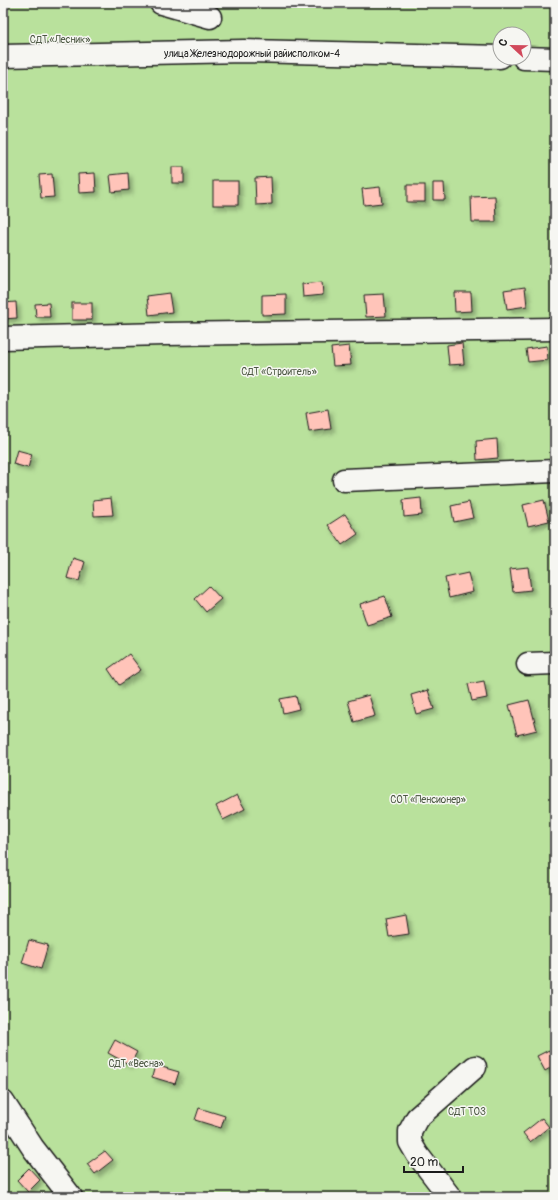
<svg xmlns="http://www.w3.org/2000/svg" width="558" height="1200" font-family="Pangolin,sans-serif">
	<defs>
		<filter id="shadow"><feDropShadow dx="3.5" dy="3.5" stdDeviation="2" flood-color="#0004"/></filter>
	</defs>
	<rect width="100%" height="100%" fill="#f9e7e1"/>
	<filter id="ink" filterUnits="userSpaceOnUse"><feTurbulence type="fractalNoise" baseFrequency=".025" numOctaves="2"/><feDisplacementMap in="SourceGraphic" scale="8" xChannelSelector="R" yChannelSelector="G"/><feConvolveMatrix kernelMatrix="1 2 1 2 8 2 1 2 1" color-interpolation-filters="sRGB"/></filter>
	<g filter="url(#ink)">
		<!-- green -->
		<path fill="#b9e19c" stroke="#6a7e5c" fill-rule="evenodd" d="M3,3H555V1197H3ZM500,34H524V58H500Z"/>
		<!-- building -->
		<g fill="#ffc4b9" stroke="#1c1c1c" filter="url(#shadow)">
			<rect x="172" y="167" width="12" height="16"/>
			<path d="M95,173L96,192L79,193L78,174Z"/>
			<path d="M128,173L129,190L112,192L110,175Z"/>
			<path d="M52,174L54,197L41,198L39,175Z"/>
			<path d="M271,177L272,204L256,205L255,178Z"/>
			<rect x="213" y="181" width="25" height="24"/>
			<path d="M433,183H444L445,200H433Z"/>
			<rect x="407" y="185" width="18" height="17"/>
			<path d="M380,187L382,203L364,205L362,189Z"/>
			<path d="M495,196L496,222H472L471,197Z"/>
			<path d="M322,282L323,295L303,297L302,284Z"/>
			<path d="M525,287L527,306L507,309L504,290Z"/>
			<path d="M454,292H471L472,311L455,312Z"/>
			<path d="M169,293L172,312L149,315L147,296Z"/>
			<path d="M286,294V314L262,315V295Z"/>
			<path d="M384,294L386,316L366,317L364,295Z"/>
			<path d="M16,302L17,318L3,319V303Z"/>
			<path d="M49,303L50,317H36L35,304Z"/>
			<rect x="72" y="303" width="20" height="17"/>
			<path d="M462,343L464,364L449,365L447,345Z"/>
			<path d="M349,346L351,365L333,366L331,348Z"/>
			<path d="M547,346L548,360L528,362L526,349Z"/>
			<path d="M328,409L331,429L309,432L306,413Z"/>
			<path d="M497,439L498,458L477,460L476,441Z"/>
			<path d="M17,450L32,454L28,468L13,464Z"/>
			<path d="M111,498L113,515L94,516L93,500Z"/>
			<path d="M421,498L422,515L404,517L403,500Z"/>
			<path d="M544,500L549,521L528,526L523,505Z"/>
			<path d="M469,502L473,518L454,522L451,506Z"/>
			<path d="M345,514L358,534L342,545L328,525Z"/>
			<path d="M73,558L85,562L79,581L67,578Z"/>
			<path d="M528,567L531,590L513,592L510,569Z"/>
			<path d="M468,573L473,592L449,598L445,578Z"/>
			<path d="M209,586L221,599L206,612L195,599Z"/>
			<path d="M385,596L392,617L367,625L360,604Z"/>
			<path d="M129,654L141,670L119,685L108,669Z"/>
			<path d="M484,681L487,698L472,701L468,684Z"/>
			<path d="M428,690L434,709L416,714L411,695Z"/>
			<path d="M369,695L375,716L354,722L348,701Z"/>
			<path d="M296,696L299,709L283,713L280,699Z"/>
			<path d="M529,700L537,730L517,735L509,705Z"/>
			<path d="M237,795L245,809L223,820L216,806Z"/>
			<path d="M406,915L409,934L389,937L386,919Z"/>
			<path d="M29,940L48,945L41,969L22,963Z"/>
			<path d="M115,1040L137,1052L130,1065L108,1053Z"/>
			<path d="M549,1050L555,1065L545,1071L537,1056Z"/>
			<path d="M155,1065L179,1072L175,1084L152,1077Z"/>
			<path d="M199,1108L225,1116L221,1128L195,1120Z"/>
			<path d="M542,1118L549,1127L530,1142L523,1133Z"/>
			<path d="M105,1151L113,1160L95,1174L87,1164Z"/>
			<path d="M29,1168L40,1180L28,1192L17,1180Z"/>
		</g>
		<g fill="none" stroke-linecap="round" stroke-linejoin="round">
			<defs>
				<g id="minor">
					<path d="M161,3L210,17"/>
					<path d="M3,56L244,51L500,57"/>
					<path d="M524,58L555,59"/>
					<path d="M3,338L164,334L555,329"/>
					<path d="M344,480L555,471"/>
					<path d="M528,664L555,663"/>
					<path d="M3,1102L33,1148L71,1197"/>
					<path d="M450,1197L417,1154L410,1142V1131L417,1118L475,1067"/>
				</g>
			</defs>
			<!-- minor casing -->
			<use href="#minor" stroke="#1c1c1c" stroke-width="25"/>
			<!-- minor -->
			<use href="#minor" stroke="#f6f6f2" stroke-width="22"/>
		</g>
	</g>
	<g text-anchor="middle" stroke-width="3" stroke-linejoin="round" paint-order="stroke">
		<!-- park labels -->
		<g font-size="10" fill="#4b5742" stroke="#f6f6f2">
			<text x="60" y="43">СДТ «Лесник»</text>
			<text x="279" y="375">СДТ «Строитель»</text>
			<text x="428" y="803">СОТ «Пенсионер»</text>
			<text x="136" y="1067">СДТ «Весна»</text>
			<text x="467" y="1115">СДТ ТОЗ</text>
		</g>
		<!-- street labels -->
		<g font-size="10" fill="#1c1c1c" stroke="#f6f6f2">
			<text x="252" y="57">улица Железнодорожный райисполком-4</text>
		</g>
	</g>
	<!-- margin -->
	<rect width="558" height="1200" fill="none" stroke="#f6f6f2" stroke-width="16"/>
	<rect x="8" y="8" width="542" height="1184" fill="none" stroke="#1c1c1c" stroke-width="1.5" filter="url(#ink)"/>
	<!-- north arrow -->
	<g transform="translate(512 46) rotate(292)"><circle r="19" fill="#f6f6f2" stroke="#9f9f9c"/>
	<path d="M0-3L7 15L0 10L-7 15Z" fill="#d1495b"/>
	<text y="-6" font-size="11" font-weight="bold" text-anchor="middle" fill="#1c1c1c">С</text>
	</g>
	<!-- scale -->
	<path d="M404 1166v6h59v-6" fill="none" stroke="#1c1c1c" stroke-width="2"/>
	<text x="410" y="1166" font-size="12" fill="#1c1c1c" stroke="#f6f6f2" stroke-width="3" paint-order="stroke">20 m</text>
</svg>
